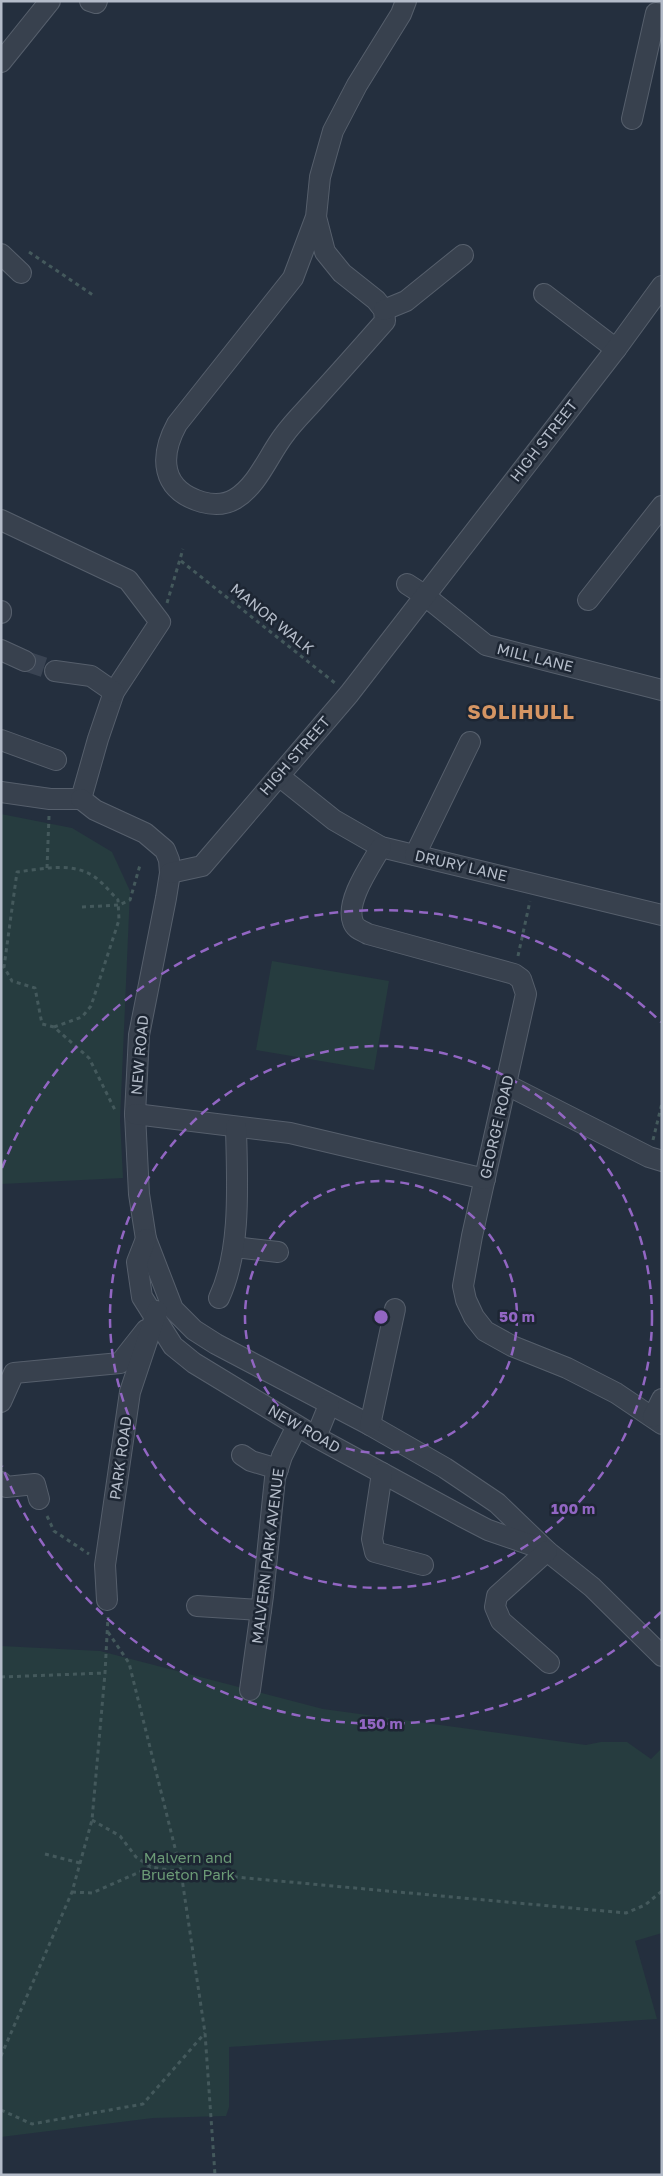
<svg xmlns="http://www.w3.org/2000/svg" width="663" height="2176" font-family="'Golos Text',sans-serif">
	<rect width="100%" height="100%" fill="#242f3e"/>
	<!-- green -->
	<g fill="#263c3f">
		<path d="M1,814L72,828L112,852L130,891L120,1120L123,1178L1,1184Z"/>
		<path d="M272,961L389,981L374,1070L256,1050Z"/>
		<path d="M1,1646L100,1651L323,1709L586,1745L601,1742H627L651,1759L662,1748V1933L635,1941L657,2019L229,2047V2107L226,2116L153,2118L1,2137Z"/>
	</g>
	<g fill="none" stroke-linecap="round" stroke-linejoin="round">
		<!-- minor-tunnel -->
		<path stroke="#3a4453" stroke-width="20" stroke-dasharray="20 10" stroke-linecap="butt" d="M25,661L55,671"/>
		<defs>
			<g id="minor">
				<path d="M90,1L96,3L97,1"/>
				<path d="M1,62L50,1"/>
				<path d="M632,119L656,13L662,14"/>
				<path d="M316,217L325,252L342,273L376,300L384,310L385,321C363,346 341,371 319,395C307,409 294,421 284,435C268,456 258,485 235,499C225,505 213,505 202,502C161,490 159,457 177,424L293,278L316,217L320,177L333,131L357,85L401,14L406,1"/>
				<path d="M1,254L21,273"/>
				<path d="M544,294L616,349"/>
				<path d="M384,310L406,301L463,255"/>
				<path d="M1,520L128,580L160,622L114,692L98,739L81,799"/>
				<path d="M407,584L424,595L486,645L662,690"/>
				<path d="M588,600L662,506"/>
				<path d="M1,611V613"/>
				<path d="M1,650L25,661"/>
				<path d="M55,671L91,676L114,692"/>
				<path d="M1,740L56,760"/>
				<path d="M279,776L334,820L381,847L662,915"/>
				<path d="M1,792L50,799H81"/>
				<path d="M81,799L95,810L145,833L165,850L169,860L170,873L166,898L139,1035L135,1114L139,1194L146,1239L173,1309L194,1330L216,1344L370,1425L445,1468L497,1503L547,1551L592,1587L662,1656"/>
				<path d="M381,847C371,865 345,901 353,922C355,929 363,931 368,934L514,974L521,979L526,994L472,1236L463,1286L466,1300L474,1317L485,1331L512,1346L567,1368L616,1393L662,1424"/>
				<path d="M415,855L470,742"/>
				<path d="M170,873L202,866L349,694L616,349L662,286"/>
				<path d="M507,1085L649,1157L662,1161"/>
				<path d="M135,1114L290,1133L485,1179"/>
				<path d="M146,1239L137,1262L142,1297L173,1346L194,1363L316,1437L463,1517L488,1530L540,1548"/>
				<path d="M234,1247L278,1252"/>
				<path d="M219,1298C242,1249 237,1180 236,1127"/>
				<path d="M1,1402L14,1373L120,1363L146,1330"/>
				<path d="M653,1417L662,1399"/>
				<path d="M370,1425L395,1309"/>
				<path d="M316,1437L329,1405"/>
				<path d="M242,1455L251,1461L278,1469"/>
				<path d="M382,1473L372,1539L375,1552L423,1565"/>
				<path d="M1,1482L6,1487L35,1484L39,1499"/>
				<path d="M547,1551L497,1596L495,1607L501,1621L549,1663"/>
				<path d="M107,1600L105,1565L130,1392L157,1311"/>
				<path d="M197,1606L261,1610"/>
				<path d="M250,1690L263,1596L275,1478L282,1456L297,1426"/>
			</g>
		</defs>
		<!-- minor casing -->
		<use href="#minor" stroke="#565f6c" stroke-width="22"/>
		<!-- path -->
		<g stroke="#44595c" stroke-width="3" stroke-dasharray="4 4" stroke-linecap="butt">
			<path d="M29,252L93,295"/>
			<path d="M181,561L335,683"/>
			<path d="M167,603L183,549"/>
			<path d="M47,868L49,816"/>
			<path d="M82,907L119,905L130,900L140,865"/>
			<path d="M518,956L530,901"/>
			<path d="M54,1027L82,1017L91,1006L119,920L118,900C111,893 104,884 96,878C74,861 42,869 17,872L4,967L12,981L35,988L42,1024L54,1027L89,1058L115,1110"/>
			<path d="M653,1140L662,1103"/>
			<path d="M47,1516L54,1531L89,1554"/>
			<path d="M108,1632L129,1663L181,1872L205,2033L215,2175"/>
			<path d="M1,1677L105,1673"/>
			<path d="M92,1820L120,1836L136,1857L151,1867L181,1872L626,1913L645,1905L662,1891"/>
			<path d="M45,1854L80,1863"/>
			<path d="M72,1892L92,1893L151,1867"/>
			<path d="M1,2056L72,1892L92,1820L105,1673L108,1617"/>
			<path d="M1,2110L32,2124L143,2104L205,2033"/>
		</g>
		<!-- minor -->
		<use href="#minor" stroke="#38414e" stroke-width="20"/>
	</g>
	<!-- distance rings -->
	<g fill="none" stroke="#9266c3" stroke-width="2.5" stroke-dasharray="9 6">
		<circle cx="381" cy="1317" r="136"/>
		<circle cx="381" cy="1317" r="271"/>
		<path d="M661 1612A407 407 0 0 1 2 1466M2 1168A407 407 0 0 1 661 1022"/>
	</g>
	<g text-anchor="middle" stroke-width="5" stroke-linejoin="round" paint-order="stroke">
		<!-- street labels -->
		<g font-size="15" fill="#b4bcc9" stroke="#1d2633">
			<text transform="translate(544 441) rotate(-52)" y="5">HIGH STREET</text>
			<text transform="translate(272 619) rotate(39)" y="5">MANOR WALK</text>
			<text transform="translate(535 658) rotate(14)" y="5">MILL LANE</text>
			<text transform="translate(295 756) rotate(-49)" y="5">HIGH STREET</text>
			<text transform="translate(461 866) rotate(13)" y="5">DRURY LANE</text>
			<text transform="translate(140 1055) rotate(-85)" y="5">NEW ROAD</text>
			<text transform="translate(497 1127) rotate(-77)" y="5">GEORGE ROAD</text>
			<text transform="translate(304 1429) rotate(30)" y="5">NEW ROAD</text>
			<text transform="translate(121 1458) rotate(-82)" y="5">PARK ROAD</text>
			<text transform="translate(268 1556) rotate(-83)" y="5">MALVERN PARK AVENUE</text>
		</g>
		<!-- park labels -->
		<g font-size="15" fill="#6b9a76" stroke="#1d2633">
			<text x="188" y="1863">Malvern and<tspan x="188" dy="17">Brueton Park</tspan></text>
		</g>
		<!-- district labels -->
		<g font-size="20" font-weight="bold" letter-spacing="1" fill="#d59563" stroke="#1d2633">
			<text x="521" y="719">SOLIHULL</text>
		</g>
	</g>
	<circle cx="381" cy="1317" r="8" fill="#9266c3" stroke="#1d2633" stroke-width="2.5"/>
	<g font-size="15" text-anchor="middle" font-weight="bold" fill="#9266c3" stroke="#1d2633" stroke-width="5" stroke-linejoin="round" paint-order="stroke">
		<text x="517" y="1322">50 m</text>
		<text x="573" y="1514">100 m</text>
		<text x="381" y="1729">150 m</text>
	</g>
	<!-- border -->
	<rect width="663" height="2176" fill="none" stroke="#b4bcc9" stroke-width="5"/>
</svg>
